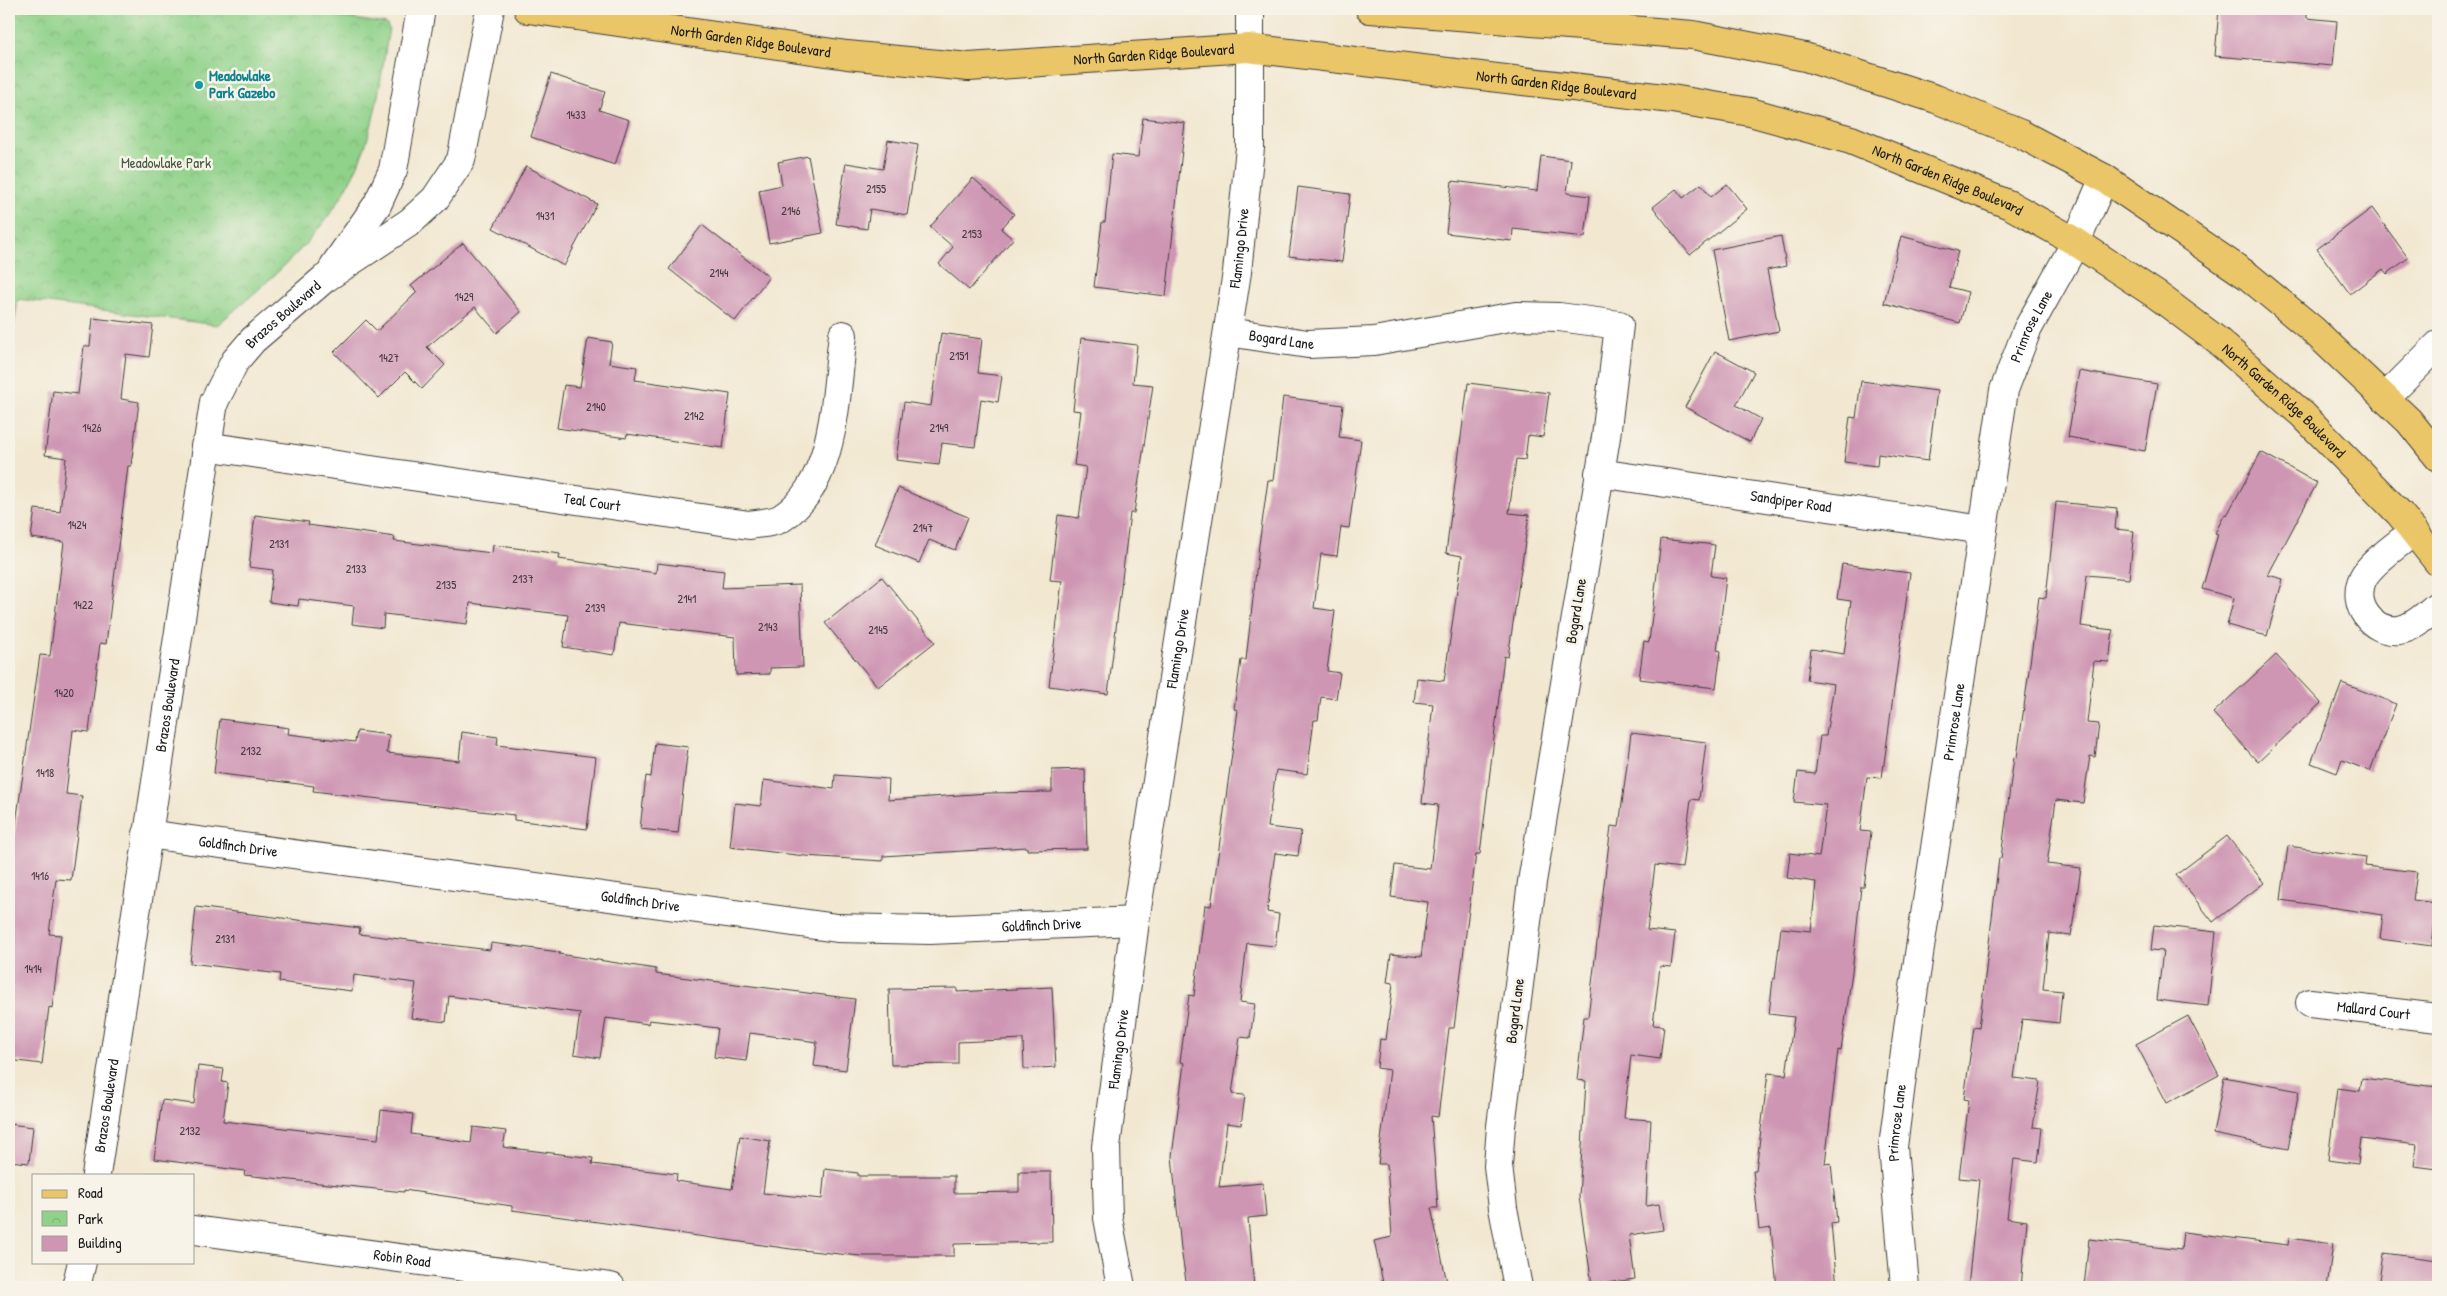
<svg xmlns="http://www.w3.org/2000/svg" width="2447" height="1296" font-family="'Patrick Hand',sans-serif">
	<defs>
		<pattern id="park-crowns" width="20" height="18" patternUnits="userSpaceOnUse" patternTransform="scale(1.25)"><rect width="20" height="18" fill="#90d28a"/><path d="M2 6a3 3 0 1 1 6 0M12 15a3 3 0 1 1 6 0" fill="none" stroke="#7cb476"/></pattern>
	</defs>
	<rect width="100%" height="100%" fill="#f7f3e8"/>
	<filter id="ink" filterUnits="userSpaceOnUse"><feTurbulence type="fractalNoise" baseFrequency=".02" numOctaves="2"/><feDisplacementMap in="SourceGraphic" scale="10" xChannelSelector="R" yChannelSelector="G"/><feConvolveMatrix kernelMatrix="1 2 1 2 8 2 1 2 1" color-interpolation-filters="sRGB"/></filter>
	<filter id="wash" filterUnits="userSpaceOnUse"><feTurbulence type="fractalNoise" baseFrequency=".0096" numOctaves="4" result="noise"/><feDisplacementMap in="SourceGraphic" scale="20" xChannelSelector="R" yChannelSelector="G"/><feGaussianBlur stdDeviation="1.12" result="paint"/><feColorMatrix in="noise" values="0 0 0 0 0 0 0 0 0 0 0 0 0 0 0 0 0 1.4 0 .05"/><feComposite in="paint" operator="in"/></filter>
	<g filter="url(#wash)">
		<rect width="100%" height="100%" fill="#f2e8d2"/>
		<!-- park -->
		<path fill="url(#park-crowns)" stroke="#567753" d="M9,9H291L386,24L389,28C383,63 379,100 369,134C344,220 283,269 217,325L18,299L9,358Z"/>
		<g id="blocks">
			<!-- building -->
			<g fill="#ce96b3">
				<path d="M2219,9H2307V18L2337,21L2333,66L2215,56Z"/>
				<path d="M551,74L605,92L599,110L629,120L615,165L531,137Z"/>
				<path d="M1143,118L1185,123L1166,296L1094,287L1102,222H1105L1112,154L1138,157Z"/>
				<path d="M888,140L918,145L907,215L870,209L867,229L836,224L846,163L883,169Z"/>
				<path d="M808,156L823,233L769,243L759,190L782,185L778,162Z"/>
				<path d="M1541,156L1571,160L1567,193L1590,196L1585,237L1513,229L1512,241L1446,233L1452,181L1537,191Z"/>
				<path d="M526,166L597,204L564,266L493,228Z"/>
				<path d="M973,178L1014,214L1001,229L1013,239L969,290L939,264L953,247L930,227Z"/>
				<path d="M1701,184L1711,197L1727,184L1747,209L1690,255L1653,207L1676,189L1683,198Z"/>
				<path d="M1298,187L1350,194L1342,262L1289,256Z"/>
				<path d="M2372,208L2408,258L2387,274L2383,269L2350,294L2317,249Z"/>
				<path d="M702,225L769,277L735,321L669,269Z"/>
				<path d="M1781,236L1786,266L1767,270L1779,331L1729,341L1712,250Z"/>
				<path d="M1901,236L1958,251L1949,287L1968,292L1960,323L1884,303Z"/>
				<path d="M463,243L521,312L497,333L475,307L427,347L445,365L422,389L405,372L379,398L334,352L366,320L377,331L417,292L411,286Z"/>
				<path d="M93,318L153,325L149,357L126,354L121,399L139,402L131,466H128L106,644L100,643L89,732L73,730L66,794L82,796L71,880L56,879L49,934L61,935L52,1008L49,1007L42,1064L9,1060V872L40,655L50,656L64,542L31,538L35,509L60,512L66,458L45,455L53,391L78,394L84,346H90Z"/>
				<path d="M941,333L982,339L978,373L1002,376L998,402L981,399L975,447L942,443L939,465L896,460L904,402L931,406Z"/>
				<path d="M588,338L612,342L609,363L637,367L635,380L730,394L723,448L627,434L626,438L557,428L564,385L580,387Z"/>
				<path d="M1081,338L1137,345L1133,383L1153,385L1134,513H1130L1108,694L1049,686L1062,581L1050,580L1058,515L1079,518L1086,467L1074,465L1081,411L1073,410Z"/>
				<path d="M1715,351L1754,372L1736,405L1761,419L1750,442L1685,407Z"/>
				<path d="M2079,371L2157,384L2145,451L2068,437Z"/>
				<path d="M1861,381L1937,391L1928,461L1878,454L1877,466L1844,462L1850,417L1856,418Z"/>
				<path d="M1468,383L1549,393L1543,437L1528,435L1525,460L1516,459L1509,513L1529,515L1508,657L1504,656L1480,854H1476L1454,1028H1449L1438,1117L1431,1116L1438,1208H1431L1448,1287H1384L1374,1241L1392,1237L1387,1164H1378L1390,1070L1377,1068L1380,1039L1386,1040L1393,983L1387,982L1391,954L1421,957L1428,902L1391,897L1395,865L1430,869L1438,805L1422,803L1433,704L1414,702L1417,678L1444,681L1462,556L1446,553Z"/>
				<path d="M1283,397L1343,405L1339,437L1361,440L1349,528L1341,527L1337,556L1321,554L1314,608L1335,611L1327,671L1340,673L1336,699L1321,697L1318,720H1314L1307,774L1276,770L1268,827L1301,831L1298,856L1275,853L1267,912L1279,914L1275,946L1247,943L1240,1002L1255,1004L1250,1038L1240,1037L1232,1094L1245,1095L1241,1125L1227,1123L1219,1187L1263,1183L1266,1216L1248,1218L1254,1287H1187L1181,1249L1172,1156L1184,1063L1180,1062L1189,995L1194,996L1205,905L1211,906L1238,710L1234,709L1241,660H1246L1259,545L1268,480L1273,481Z"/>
				<path d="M2261,452L2317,483L2268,575L2283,579L2267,636L2227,625L2234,598L2202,589L2218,534L2215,533L2225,514L2227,515Z"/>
				<path d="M898,488L968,517L955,550L929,540L919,563L875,545Z"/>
				<path d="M2056,502L2117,508L2115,529L2134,531L2129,579L2087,575L2081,626L2113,630L2109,662L2094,661L2087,723L2099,724L2095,757L2090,756L2083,803L2056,800L2047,864L2081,868L2071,936L2049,933L2043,989L2062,991L2059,1023L2022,1019L2014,1078L2040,1081L2033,1127L2042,1128L2038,1162L2014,1159L2007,1218L2027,1221L2021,1287H1968L1979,1180L1959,1178L1969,1100L1964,1099L1974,1027L1979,1028L1999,858H2001L2014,757L2017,758L2039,597L2046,598Z"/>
				<path d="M255,515L309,522L308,525L395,537L394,541L492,553L493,545L560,554L559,559L656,573L657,563L724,571L722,588L800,585L803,667L770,668V674L736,675L735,637L619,623L614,655L563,647L568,615L470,603L467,624L384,614L383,628L352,624L354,606L299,599L298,606L269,602L273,570L249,567Z"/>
				<path d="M1661,539L1715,545L1711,576L1726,578L1717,650L1721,651L1716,688L1639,679L1644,641L1649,642Z"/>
				<path d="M1842,564L1910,573L1882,778L1867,777L1860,831L1871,832L1864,887H1861L1852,972L1841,1051L1838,1050L1825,1164L1831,1163L1837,1222L1831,1223L1837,1287H1777L1771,1228L1759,1230L1753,1170H1756L1768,1073L1786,1075L1794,1017L1769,1014L1773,979H1775L1781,928L1811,931L1816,882L1787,878L1790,853L1819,857L1826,805L1794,802L1798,772L1815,774L1820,736H1826L1834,684L1807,680L1811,649L1844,654L1851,601L1837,599Z"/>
				<path d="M882,577L935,642L878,687L825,623Z"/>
				<path d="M2276,655L2321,703L2258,762L2213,713Z"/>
				<path d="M2342,683L2396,704L2370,771L2342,760L2337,773L2311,763Z"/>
				<path d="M220,719L289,728L288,734L355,742L357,731L389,735L387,753L459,761L462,732L498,737L497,745L596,757L587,829L514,820V815L313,791L314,786L214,773Z"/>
				<path d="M1631,733L1706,742L1699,800L1691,799L1682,868L1655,865L1647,930L1675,933L1671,967L1660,966L1653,1025L1664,1026L1660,1059L1631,1055L1624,1118L1651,1120L1646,1206L1659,1204L1663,1230L1629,1235L1635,1279L1592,1285L1579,1197L1586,1081L1577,1080L1584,1017H1588L1611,826L1619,827Z"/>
				<path d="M655,743L688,747L678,833L640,829L646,776L651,777Z"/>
				<path d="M1085,769L1087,849L1027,850V847L883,856V861L805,856L730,847L735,803L761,806L764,780L834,789L835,775L889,779L888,800L988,793L1052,792V770Z"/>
				<path d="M2227,836L2264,883L2213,922L2176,875Z"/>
				<path d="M2288,846L2366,857L2365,866L2417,872L2413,900L2437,903L2432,946L2380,939L2383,915L2281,900Z"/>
				<path d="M196,907L360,928L359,934L490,950L491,943L559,952V954L656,969V974L855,999L846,1070L814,1066L817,1042L750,1033L746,1061L714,1057L718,1028L649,1020L648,1024L606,1018L600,1058L574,1054L580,1013L449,996L446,1022L411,1018L416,983L354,975L352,991L279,982L280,974L190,963Z"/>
				<path d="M2154,925L2216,932L2208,1006L2157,1000L2163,951L2151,950Z"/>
				<path d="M1052,987L1056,1067L1024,1069L1023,1039L958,1042V1064L891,1065L889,989L957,988V992Z"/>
				<path d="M2188,1016L2219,1075L2167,1103L2136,1044Z"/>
				<path d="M198,1066L224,1069L222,1082L228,1083L223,1121L378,1139L381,1110L413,1114L411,1134L471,1143L473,1127L506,1131L503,1147L593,1158L592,1164L677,1174L676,1181L732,1189L740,1136L770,1141L763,1193L822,1199L825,1169L858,1173V1176H954V1193L1019,1192V1172H1051L1052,1242L954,1244V1256H860L791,1249L512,1210V1206L404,1190V1192L244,1175L245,1171L154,1159L162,1100L194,1104Z"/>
				<path d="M2224,1077L2299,1091L2288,1149L2213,1134Z"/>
				<path d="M2362,1078L2438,1087V1169L2414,1166L2417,1145L2361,1138L2358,1164L2328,1160L2337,1088L2360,1091Z"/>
				<path d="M9,1124L33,1127L29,1163L9,1161Z"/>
				<path d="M2183,1232L2288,1245L2289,1238L2333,1244L2327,1287H2084L2089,1239L2181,1250Z"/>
				<path d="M2383,1253L2438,1260V1287H2378Z"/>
			</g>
		</g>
	</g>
	<g filter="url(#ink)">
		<use href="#blocks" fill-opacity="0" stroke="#3c3b37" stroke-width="1"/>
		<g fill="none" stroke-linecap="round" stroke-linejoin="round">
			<defs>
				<g id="minor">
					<path d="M334,266L377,205L393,170L421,9"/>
					<path id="s1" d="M1228,332L1308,344L1374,341L1516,316L1559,317L1619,325L1606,437L1532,882L1501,1126L1498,1166L1503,1208L1518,1287"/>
					<path d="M2385,398L2438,345"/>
					<path id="s2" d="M205,446L749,525C759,523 775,523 783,517C837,481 835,394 843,335"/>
					<path id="s3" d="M1599,473L1983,530"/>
					<path d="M2414,531C2399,544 2371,562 2363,578C2351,604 2371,633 2399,630C2414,628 2427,614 2438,605"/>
					<path id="s4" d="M147,834L837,928L930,930L1135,921"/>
					<path id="s5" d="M2310,1003L2438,1018"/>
					<path id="s6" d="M96,1175L214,402L235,361L253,340L324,279L410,222L435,199L461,160L490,9"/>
					<path id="s7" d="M194,1230L611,1287"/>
					<path d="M76,1287L82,1262"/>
					<path id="s8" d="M1121,1287L1108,1218L1106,1147L1135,921L1237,272L1250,148V9"/>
					<path id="s9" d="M1905,1287L1893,1147L1909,1021L2004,390L2027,330L2076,242L2104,178"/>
				</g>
				<g id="major">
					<path id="s10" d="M528,9L847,55L969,67L1248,48L1672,99L1750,112L1851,140L2010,205L2076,242L2158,296L2218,341L2303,415L2400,514L2438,562"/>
					<path d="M1370,9L1693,35L1805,57L1936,99L2021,134L2104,178L2248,276L2312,329L2409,421L2438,457"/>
				</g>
			</defs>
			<!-- minor casing -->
			<use href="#minor" stroke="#3c3b37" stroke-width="30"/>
			<!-- major casing -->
			<use href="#major" stroke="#3c3b37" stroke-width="30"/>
			<!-- minor -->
			<use href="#minor" stroke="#fff" stroke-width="28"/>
			<!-- major -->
			<use href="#major" stroke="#ebc669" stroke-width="28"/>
		</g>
	</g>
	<!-- markers -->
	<circle fill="#0f9aa8" stroke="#f7f3e8" stroke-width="2" cx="199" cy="85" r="5"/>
	<g text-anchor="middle" stroke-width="5" stroke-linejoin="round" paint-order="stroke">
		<!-- number labels -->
		<g font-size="12" fill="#483a42">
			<text x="576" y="119">1433</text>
			<text x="876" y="193">2155</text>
			<text x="791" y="215">2146</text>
			<text x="545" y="220">1431</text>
			<text x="972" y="238">2153</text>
			<text x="719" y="277">2144</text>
			<text x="464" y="301">1429</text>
			<text x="959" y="360">2151</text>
			<text x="389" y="362">1427</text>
			<text x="596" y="411">2140</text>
			<text x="694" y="420">2142</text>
			<text x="92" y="432">1426</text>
			<text x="939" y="432">2149</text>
			<text x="77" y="529">1424</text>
			<text x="923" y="532">2147</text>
			<text x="279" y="548">2131</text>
			<text x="356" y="573">2133</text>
			<text x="523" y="583">2137</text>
			<text x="446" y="589">2135</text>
			<text x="687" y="603">2141</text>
			<text x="83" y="609">1422</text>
			<text x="595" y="612">2139</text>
			<text x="768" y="631">2143</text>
			<text x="878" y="634">2145</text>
			<text x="64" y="697">1420</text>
			<text x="251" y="755">2132</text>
			<text x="45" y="777">1418</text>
			<text x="40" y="880">1416</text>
			<text x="225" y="943">2131</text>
			<text x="33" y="973">1414</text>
			<text x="190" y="1135">2132</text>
		</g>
		<!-- street labels -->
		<g font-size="15" fill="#1c1c1c" stroke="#f7f3e8">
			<text dy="5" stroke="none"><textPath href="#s10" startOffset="225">North Garden Ridge Boulevard</textPath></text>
			<text dy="5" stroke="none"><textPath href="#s10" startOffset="630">North Garden Ridge Boulevard</textPath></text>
			<text dy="5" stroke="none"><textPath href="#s10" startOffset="1035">North Garden Ridge Boulevard</textPath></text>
			<text dy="5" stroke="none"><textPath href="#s10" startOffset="1440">North Garden Ridge Boulevard</textPath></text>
			<text dy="5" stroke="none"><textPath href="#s8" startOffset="1050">Flamingo Drive</textPath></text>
			<text dy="5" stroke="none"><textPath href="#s6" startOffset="895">Brazos Boulevard</textPath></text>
			<text dy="5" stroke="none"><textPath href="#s9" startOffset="975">Primrose Lane</textPath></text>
			<text dy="5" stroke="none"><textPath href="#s1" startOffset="54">Bogard Lane</textPath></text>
			<text dy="5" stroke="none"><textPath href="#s10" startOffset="1845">North Garden Ridge Boulevard</textPath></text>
			<text dy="5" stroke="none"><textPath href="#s3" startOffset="194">Sandpiper Road</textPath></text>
			<text dy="5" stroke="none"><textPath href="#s2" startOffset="391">Teal Court</textPath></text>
			<text transform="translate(1576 611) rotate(-81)" y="5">Bogard Lane</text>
			<text dy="5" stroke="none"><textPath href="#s8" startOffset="645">Flamingo Drive</textPath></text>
			<text dy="5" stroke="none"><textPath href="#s6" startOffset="475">Brazos Boulevard</textPath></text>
			<text dy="5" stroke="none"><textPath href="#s9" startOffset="570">Primrose Lane</textPath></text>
			<text dy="5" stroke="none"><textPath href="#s4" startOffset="92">Goldfinch Drive</textPath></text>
			<text dy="5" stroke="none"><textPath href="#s4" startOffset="498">Goldfinch Drive</textPath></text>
			<text dy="5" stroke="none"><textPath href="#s4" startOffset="901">Goldfinch Drive</textPath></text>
			<text transform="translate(1515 1011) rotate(-83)" y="5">Bogard Lane</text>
			<text dy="5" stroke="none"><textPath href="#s5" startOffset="64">Mallard Court</textPath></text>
			<text dy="5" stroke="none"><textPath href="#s8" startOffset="240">Flamingo Drive</textPath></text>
			<text dy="5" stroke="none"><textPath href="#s6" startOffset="70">Brazos Boulevard</textPath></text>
			<text dy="5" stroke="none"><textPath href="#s9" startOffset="165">Primrose Lane</textPath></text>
			<text dy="5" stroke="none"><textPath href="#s7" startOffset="210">Robin Road</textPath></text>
		</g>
		<!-- culture labels -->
		<g font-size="15" font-weight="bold" fill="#0d838f" stroke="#f7f3e8" text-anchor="start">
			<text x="209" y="81">Meadowlake<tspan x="209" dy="17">Park Gazebo</tspan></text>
		</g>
		<!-- park labels -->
		<g font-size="15" fill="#455c42" stroke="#f7f3e8">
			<text x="166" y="168">Meadowlake Park</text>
		</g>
	</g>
	<!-- margin -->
	<rect width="2447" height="1296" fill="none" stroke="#f7f3e8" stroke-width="30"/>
	<!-- legend -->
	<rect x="32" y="1174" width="162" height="90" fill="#f7f3e8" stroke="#9f9d96"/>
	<rect x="42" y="1190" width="25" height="8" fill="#ebc669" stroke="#9f9d96"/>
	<text x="78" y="1198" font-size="15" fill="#1c1c1c">Road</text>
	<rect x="42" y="1211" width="25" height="15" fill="url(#park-crowns)" stroke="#9f9d96"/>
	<text x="78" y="1224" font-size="15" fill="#1c1c1c">Park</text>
	<rect x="42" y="1236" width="25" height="15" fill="#ce96b3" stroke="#9f9d96"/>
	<text x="78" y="1248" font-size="15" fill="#1c1c1c">Building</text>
</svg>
